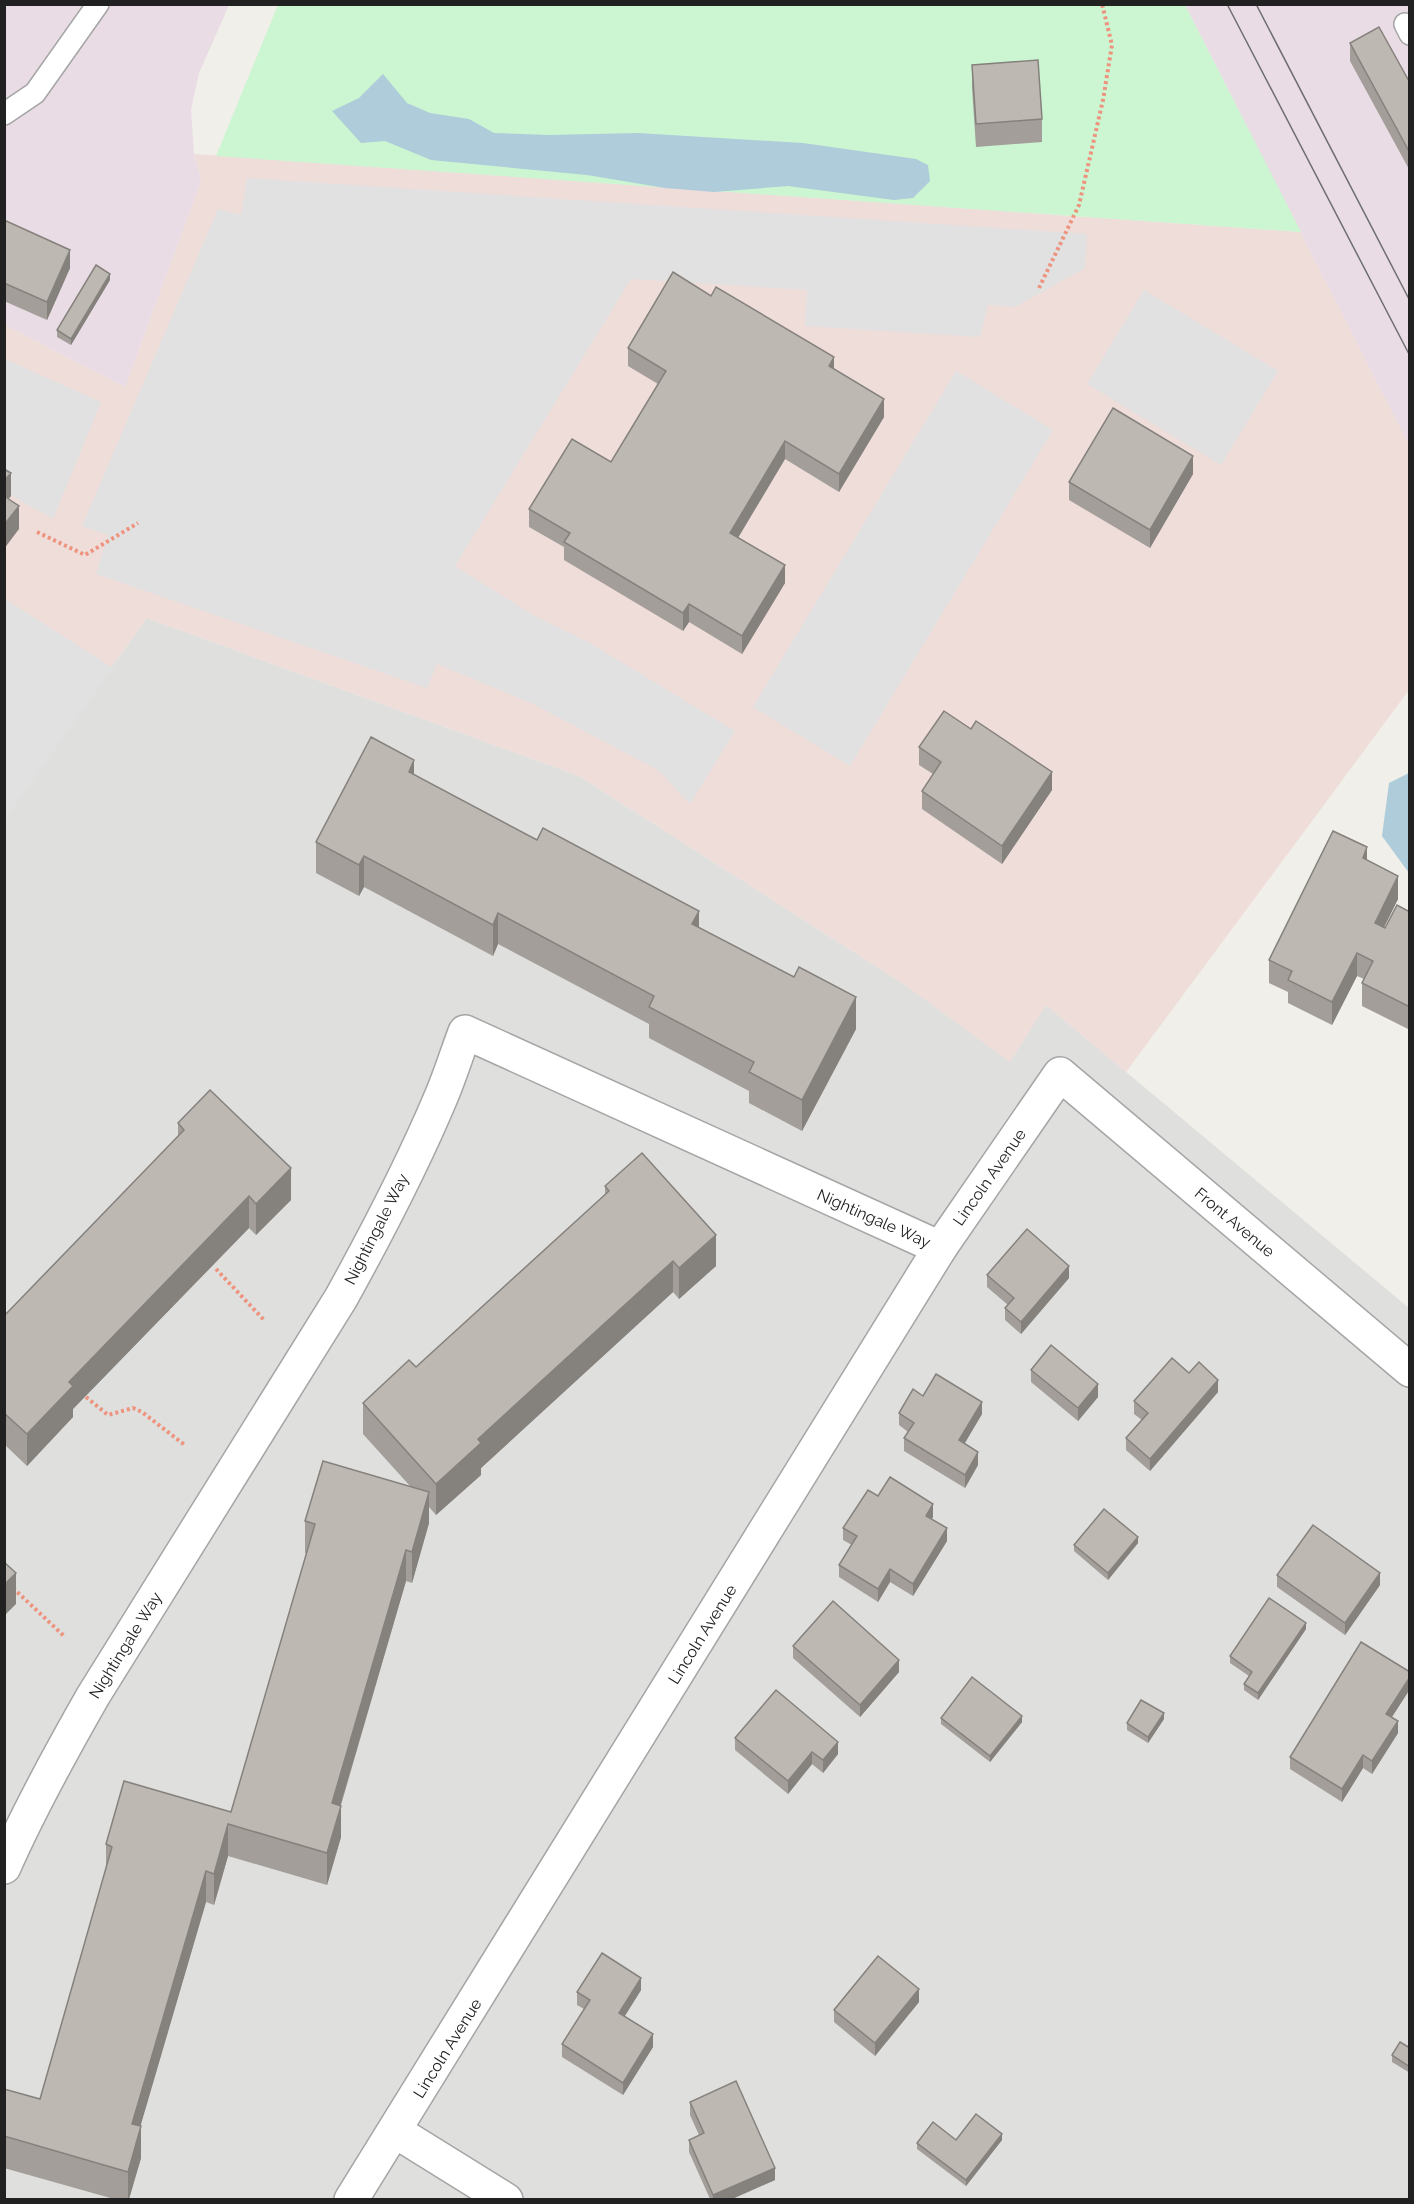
<svg xmlns="http://www.w3.org/2000/svg" width="1414" height="2204" font-family="Raleway,sans-serif">
	<rect width="100%" height="100%" fill="#f1efe9"/>
	<!-- residential -->
	<path fill="#dfdfde" d="M147,618L579,776L905,985L1010,1061L1046,1005L1409,1308V2199L5,2200V814Z"/>
	<!-- commercial -->
	<path fill="#efddda" d="M194,154L1301,232L1409,445V690L1126,1072L1046,1005L1010,1062L905,985L579,776L147,618L5,814V325L125,387L201,181Z"/>
	<!-- industrial -->
	<g fill="#e9dce5">
		<path d="M4,5H229L199,73L191,109L194,154L201,181L125,387L5,325Z"/>
		<path d="M1185,5H1409V445L1251,135Z"/>
	</g>
	<!-- park -->
	<path fill="#ccf5d2" d="M278,5H1185L1301,232L216,156Z"/>
	<!-- parking -->
	<g fill="#e1e1e1">
		<path d="M247,178L1087,234L1085,268L1015,307L988,305L980,337L805,326L807,290L631,279L455,566L535,616L588,642L735,731L690,804L658,770L531,703L437,664L427,688L96,574L108,535L82,526L218,209L241,215Z"/>
		<path d="M1144,290L1278,371L1221,465L1087,384Z"/>
		<path d="M5,359L101,402L53,519L5,492Z"/>
		<path d="M956,371L1053,430L850,766L753,707Z"/>
		<path d="M5,599L113,668L5,820Z"/>
	</g>
	<!-- water -->
	<g fill="#aeccda">
		<path d="M383,74L407,103L430,113L469,119L494,133L549,135L638,133L803,143L916,159L928,165L930,181L913,198L894,200L788,186L714,192L665,188L587,175L431,160L385,141L361,143L332,111L359,98Z"/>
		<path d="M1409,773V873L1382,836L1389,783Z"/>
	</g>
	<g fill="none" stroke-linecap="round" stroke-linejoin="round">
		<defs>
			<g id="lane">
				<path d="M1405,24L1410,34"/>
				<path d="M4,114L35,93L98,4"/>
			</g>
			<g id="street">
				<path d="M4,1867C30,1808 61,1752 93,1696L341,1298C377,1233 412,1166 441,1097C450,1076 457,1053 465,1032L940,1248"/>
				<path d="M395,2131L506,2200"/>
				<path d="M351,2200L940,1248L1060,1074L1410,1370"/>
			</g>
		</defs>
		<!-- lane casing -->
		<use href="#lane" stroke="#a5a5a5" stroke-width="24"/>
		<!-- street casing -->
		<use href="#street" stroke="#a5a5a5" stroke-width="36"/>
		<!-- path -->
		<g stroke="#ed937e" stroke-width="4" stroke-dasharray="3 3" stroke-linecap="butt">
			<path d="M1039,288L1079,205L1103,100L1112,45L1102,4"/>
			<path d="M37,532L85,555L138,523"/>
			<path d="M216,1269L264,1320"/>
			<path d="M86,1397L108,1415L133,1408L142,1412L186,1446"/>
			<path d="M13,1588L65,1637"/>
		</g>
		<!-- lane -->
		<use href="#lane" stroke="#fff" stroke-width="21"/>
		<!-- street -->
		<use href="#street" stroke="#fff" stroke-width="33"/>
		<!-- tram -->
		<g stroke="#6f6f6f" stroke-width="1.5">
			<path d="M1227,4L1410,356"/>
			<path d="M1256,4L1410,301"/>
		</g>
	</g>
	<!-- wall -->
	<g fill="#a39e99">
		<path d="M1350,43L1410,83V171L1350,61Z"/>
		<path d="M972,65L1042,119V142L976,147L972,88Z"/>
		<path d="M4,220L70,268L47,320L4,301Z"/>
		<path d="M110,280L71,345L57,337V330Z"/>
		<path d="M628,348L834,369L884,417L839,492L785,459L738,538L785,583L742,654L689,622L683,631L564,560V547L529,527V509L611,462L658,384L628,366Z"/>
		<path d="M1193,474L1150,548L1069,500V482Z"/>
		<path d="M919,747L1052,790L1002,864L922,809V791L933,774L919,765Z"/>
		<path d="M414,775L699,928L856,1029L802,1131L749,1103V1091L649,1038V1024L498,944L493,956L364,887L359,896L316,873V842Z"/>
		<path d="M1367,860L1398,899L1384,927L1385,928L1410,912V1030L1362,1006V983L1364,979L1357,976L1332,1025L1288,1003V992L1269,983V960Z"/>
		<path d="M178,1123L291,1200L256,1235L249,1228L73,1409V1417L27,1466L4,1444V1316L178,1137Z"/>
		<path d="M605,1186L716,1266L679,1299L673,1292L481,1468V1475L436,1515L429,1507V1523L412,1583L406,1581L341,1805V1837L327,1885L228,1856L214,1905L206,1902L140,2126L141,2158L129,2199H114L4,2168V2089L40,2099L106,1869V1844L231,1812L307,1553H305V1521L410,1486L363,1434V1403L416,1367L605,1195Z"/>
		<path d="M987,1275L1069,1278L1021,1334L1005,1320V1308L1008,1305L987,1287Z"/>
		<path d="M1031,1370L1098,1397L1078,1421L1031,1382Z"/>
		<path d="M1189,1373L1218,1392L1150,1471L1126,1450V1438L1142,1420L1134,1414V1401Z"/>
		<path d="M923,1396L982,1414L964,1444L978,1465L965,1488L904,1451V1438L908,1432L899,1425V1413Z"/>
		<path d="M878,1496L933,1517L931,1519L947,1541L913,1596L890,1582L878,1602L839,1577V1565L852,1545L843,1540V1528Z"/>
		<path d="M1138,1543L1108,1580L1074,1551V1545Z"/>
		<path d="M1277,1575L1380,1585L1345,1635L1277,1587Z"/>
		<path d="M1306,1629L1258,1700L1244,1690V1684L1249,1676L1230,1663V1656Z"/>
		<path d="M793,1646L899,1672L860,1717L793,1658Z"/>
		<path d="M1410,1672V1689L1392,1717L1398,1733L1372,1774L1363,1768L1342,1802L1290,1769V1757Z"/>
		<path d="M941,1718L1022,1722L990,1762L941,1724Z"/>
		<path d="M1164,1719L1148,1743L1127,1730V1723Z"/>
		<path d="M735,1738L838,1754L823,1773L812,1764L788,1794L735,1750Z"/>
		<path d="M641,1990L625,2016L653,2047L623,2095L562,2057V2044L584,2009L577,2005V1992Z"/>
		<path d="M919,2002L875,2056L834,2022V2010Z"/>
		<path d="M1410,2048V2073L1392,2062V2055Z"/>
		<path d="M690,2102L775,2180L732,2199H710L689,2152V2140L699,2135L690,2115Z"/>
		<path d="M956,2140H1002L966,2186L917,2149V2143Z"/>
	</g>
	<!-- shaded-wall -->
	<g fill="#85817d">
		<path d="M70,250V268L47,320V302Z"/>
		<path d="M110,274V280L71,345V339Z"/>
		<path d="M834,357V376L829,366Z"/>
		<path d="M884,399V417L839,492V474Z"/>
		<path d="M785,441V459L730,551V533Z"/>
		<path d="M1193,456V474L1150,548V530Z"/>
		<path d="M11,473V496L4,505V481Z"/>
		<path d="M19,506V529L4,549V525Z"/>
		<path d="M785,565V583L742,654V636Z"/>
		<path d="M689,604V622L683,631V613Z"/>
		<path d="M414,760V791L409,772Z"/>
		<path d="M1052,772V790L1002,864V846Z"/>
		<path d="M1367,847V870L1363,858Z"/>
		<path d="M364,856V887L359,896V865Z"/>
		<path d="M1398,876V899L1375,946V923Z"/>
		<path d="M699,911V942L692,924Z"/>
		<path d="M498,913V944L493,956V925Z"/>
		<path d="M1357,953V976L1332,1025V1002Z"/>
		<path d="M856,997V1029L802,1131V1100Z"/>
		<path d="M291,1168V1200L256,1235V1204Z"/>
		<path d="M249,1196V1228L73,1409V1417L27,1466V1434L69,1382Z"/>
		<path d="M716,1235V1266L679,1299V1268Z"/>
		<path d="M673,1261V1292L481,1468V1475L436,1515V1484L478,1439Z"/>
		<path d="M1069,1266V1278L1021,1334V1322Z"/>
		<path d="M1218,1380V1392L1150,1471V1459Z"/>
		<path d="M1098,1384V1397L1078,1421V1408Z"/>
		<path d="M982,1402V1414L959,1453V1440Z"/>
		<path d="M978,1452V1465L965,1488V1475Z"/>
		<path d="M429,1492V1523L412,1583V1552Z"/>
		<path d="M933,1504V1517L926,1528V1516Z"/>
		<path d="M947,1528V1541L913,1596V1584Z"/>
		<path d="M1138,1537V1543L1108,1580V1573Z"/>
		<path d="M406,1550V1581L332,1834V1803Z"/>
		<path d="M890,1569V1582L878,1602V1589Z"/>
		<path d="M16,1573V1604L4,1616V1585Z"/>
		<path d="M1380,1573V1585L1345,1635V1623Z"/>
		<path d="M1306,1623V1629L1258,1700V1693Z"/>
		<path d="M899,1660V1672L860,1717V1705Z"/>
		<path d="M1410,1677V1689L1386,1726V1714Z"/>
		<path d="M1164,1713V1719L1148,1743V1737Z"/>
		<path d="M1022,1716V1722L990,1762V1756Z"/>
		<path d="M1398,1721V1733L1372,1774V1761Z"/>
		<path d="M838,1742V1754L823,1773V1760Z"/>
		<path d="M812,1752V1764L788,1794V1781Z"/>
		<path d="M1363,1755V1768L1342,1802V1789Z"/>
		<path d="M341,1806V1837L327,1885V1853Z"/>
		<path d="M228,1824V1856L214,1905V1874Z"/>
		<path d="M206,1871V1902L132,2155V2124Z"/>
		<path d="M641,1978V1990L619,2025V2013Z"/>
		<path d="M919,1989V2002L875,2056V2043Z"/>
		<path d="M653,2034V2047L623,2095V2083Z"/>
		<path d="M141,2126V2158L129,2199H128V2172Z"/>
		<path d="M1002,2134V2140L966,2186V2180Z"/>
		<path d="M775,2168V2180L732,2199H713V2195Z"/>
	</g>
	<!-- building -->
	<g fill="#beb8b2" stroke="#85817d" stroke-width="1.5">
		<path d="M1379,27L1410,83V153L1350,43Z"/>
		<path d="M1038,60L1042,119L976,124L972,65Z"/>
		<path d="M4,220L70,250L47,302L4,283Z"/>
		<path d="M96,265L110,274L71,339L57,330Z"/>
		<path d="M673,272L711,296L716,287L834,357L829,366L884,399L839,474L785,441L730,533L785,565L742,636L689,604L683,613L564,542L570,533L529,509L572,439L611,462L666,371L628,348Z"/>
		<path d="M1113,408L1193,456L1150,530L1069,482Z"/>
		<path d="M4,469L11,473L4,481Z"/>
		<path d="M4,496L19,506L4,525Z"/>
		<path d="M944,711L971,729L976,721L1052,772L1002,846L922,791L941,762L919,747Z"/>
		<path d="M371,737L414,760L409,772L537,840L543,828L699,911L692,924L794,977L799,967L856,997L802,1100L749,1072L754,1062L649,1007L654,996L498,913L493,925L364,856L359,865L316,842Z"/>
		<path d="M1333,831L1367,847L1363,858L1398,876L1375,923L1385,928L1397,905L1410,912V1007L1362,983L1373,961L1357,953L1332,1002L1288,980L1292,971L1269,960Z"/>
		<path d="M210,1090L291,1168L256,1204L249,1196L69,1382L73,1386L27,1434L4,1413V1316L184,1130L178,1123Z"/>
		<path d="M642,1153L716,1235L679,1268L673,1261L478,1439L481,1443L436,1484L363,1403L409,1360L416,1367L609,1191L605,1186Z"/>
		<path d="M1027,1229L1069,1266L1021,1322L1005,1308L1014,1298L987,1275Z"/>
		<path d="M1051,1345L1098,1384L1078,1408L1031,1370Z"/>
		<path d="M1172,1358L1189,1373L1199,1362L1218,1380L1150,1459L1126,1438L1148,1413L1134,1401Z"/>
		<path d="M936,1374L982,1402L959,1440L978,1452L965,1475L904,1438L914,1423L899,1413L913,1389L923,1396Z"/>
		<path d="M323,1461L429,1492L412,1552L406,1550L332,1803L341,1806L327,1853L228,1824L214,1874L206,1871L132,2124L141,2126L128,2172L4,2136V2089L40,2099L112,1847L106,1844L124,1781L231,1812L315,1524L305,1521Z"/>
		<path d="M890,1477L933,1504L926,1516L947,1528L913,1584L890,1569L878,1589L839,1565L857,1536L843,1528L868,1490L878,1496Z"/>
		<path d="M1104,1509L1138,1537L1108,1573L1074,1545Z"/>
		<path d="M1313,1525L1380,1573L1345,1623L1277,1575Z"/>
		<path d="M4,1562L16,1573L4,1585Z"/>
		<path d="M1269,1598L1306,1623L1258,1693L1244,1684L1252,1672L1230,1656Z"/>
		<path d="M833,1601L899,1660L860,1705L793,1646Z"/>
		<path d="M1361,1642L1410,1672V1677L1386,1714L1398,1721L1372,1761L1363,1755L1342,1789L1290,1757Z"/>
		<path d="M972,1677L1022,1716L990,1756L941,1718Z"/>
		<path d="M776,1690L838,1742L823,1760L812,1752L788,1781L735,1738Z"/>
		<path d="M1141,1700L1164,1713L1148,1737L1127,1723Z"/>
		<path d="M602,1953L641,1978L619,2013L653,2034L623,2083L562,2044L590,2000L577,1992Z"/>
		<path d="M878,1956L919,1989L875,2043L834,2010Z"/>
		<path d="M1400,2042L1410,2048V2067L1392,2055Z"/>
		<path d="M736,2081L775,2168L713,2195L689,2140L704,2133L690,2102Z"/>
		<path d="M976,2114L1002,2134L966,2180L917,2143L933,2122L956,2140Z"/>
	</g>
	<g text-anchor="middle" stroke-width="6" stroke-linejoin="round" paint-order="stroke">
		<!-- street labels -->
		<g font-size="16" fill="#212121" stroke="#fff">
			<text transform="translate(989 1177) rotate(-55)" y="6">Lincoln Avenue</text>
			<text transform="translate(874 1218) rotate(24)" y="6">Nightingale Way</text>
			<text transform="translate(1235 1222) rotate(40)" y="6">Front Avenue</text>
			<text transform="translate(376 1229) rotate(-63)" y="6">Nightingale Way</text>
			<text transform="translate(702 1634) rotate(-58)" y="6">Lincoln Avenue</text>
			<text transform="translate(125 1645) rotate(-58)" y="6">Nightingale Way</text>
			<text transform="translate(447 2048) rotate(-58)" y="6">Lincoln Avenue</text>
		</g>
	</g>
	<!-- border -->
	<rect width="1414" height="2204" fill="none" stroke="#212121" stroke-width="12"/>
</svg>
